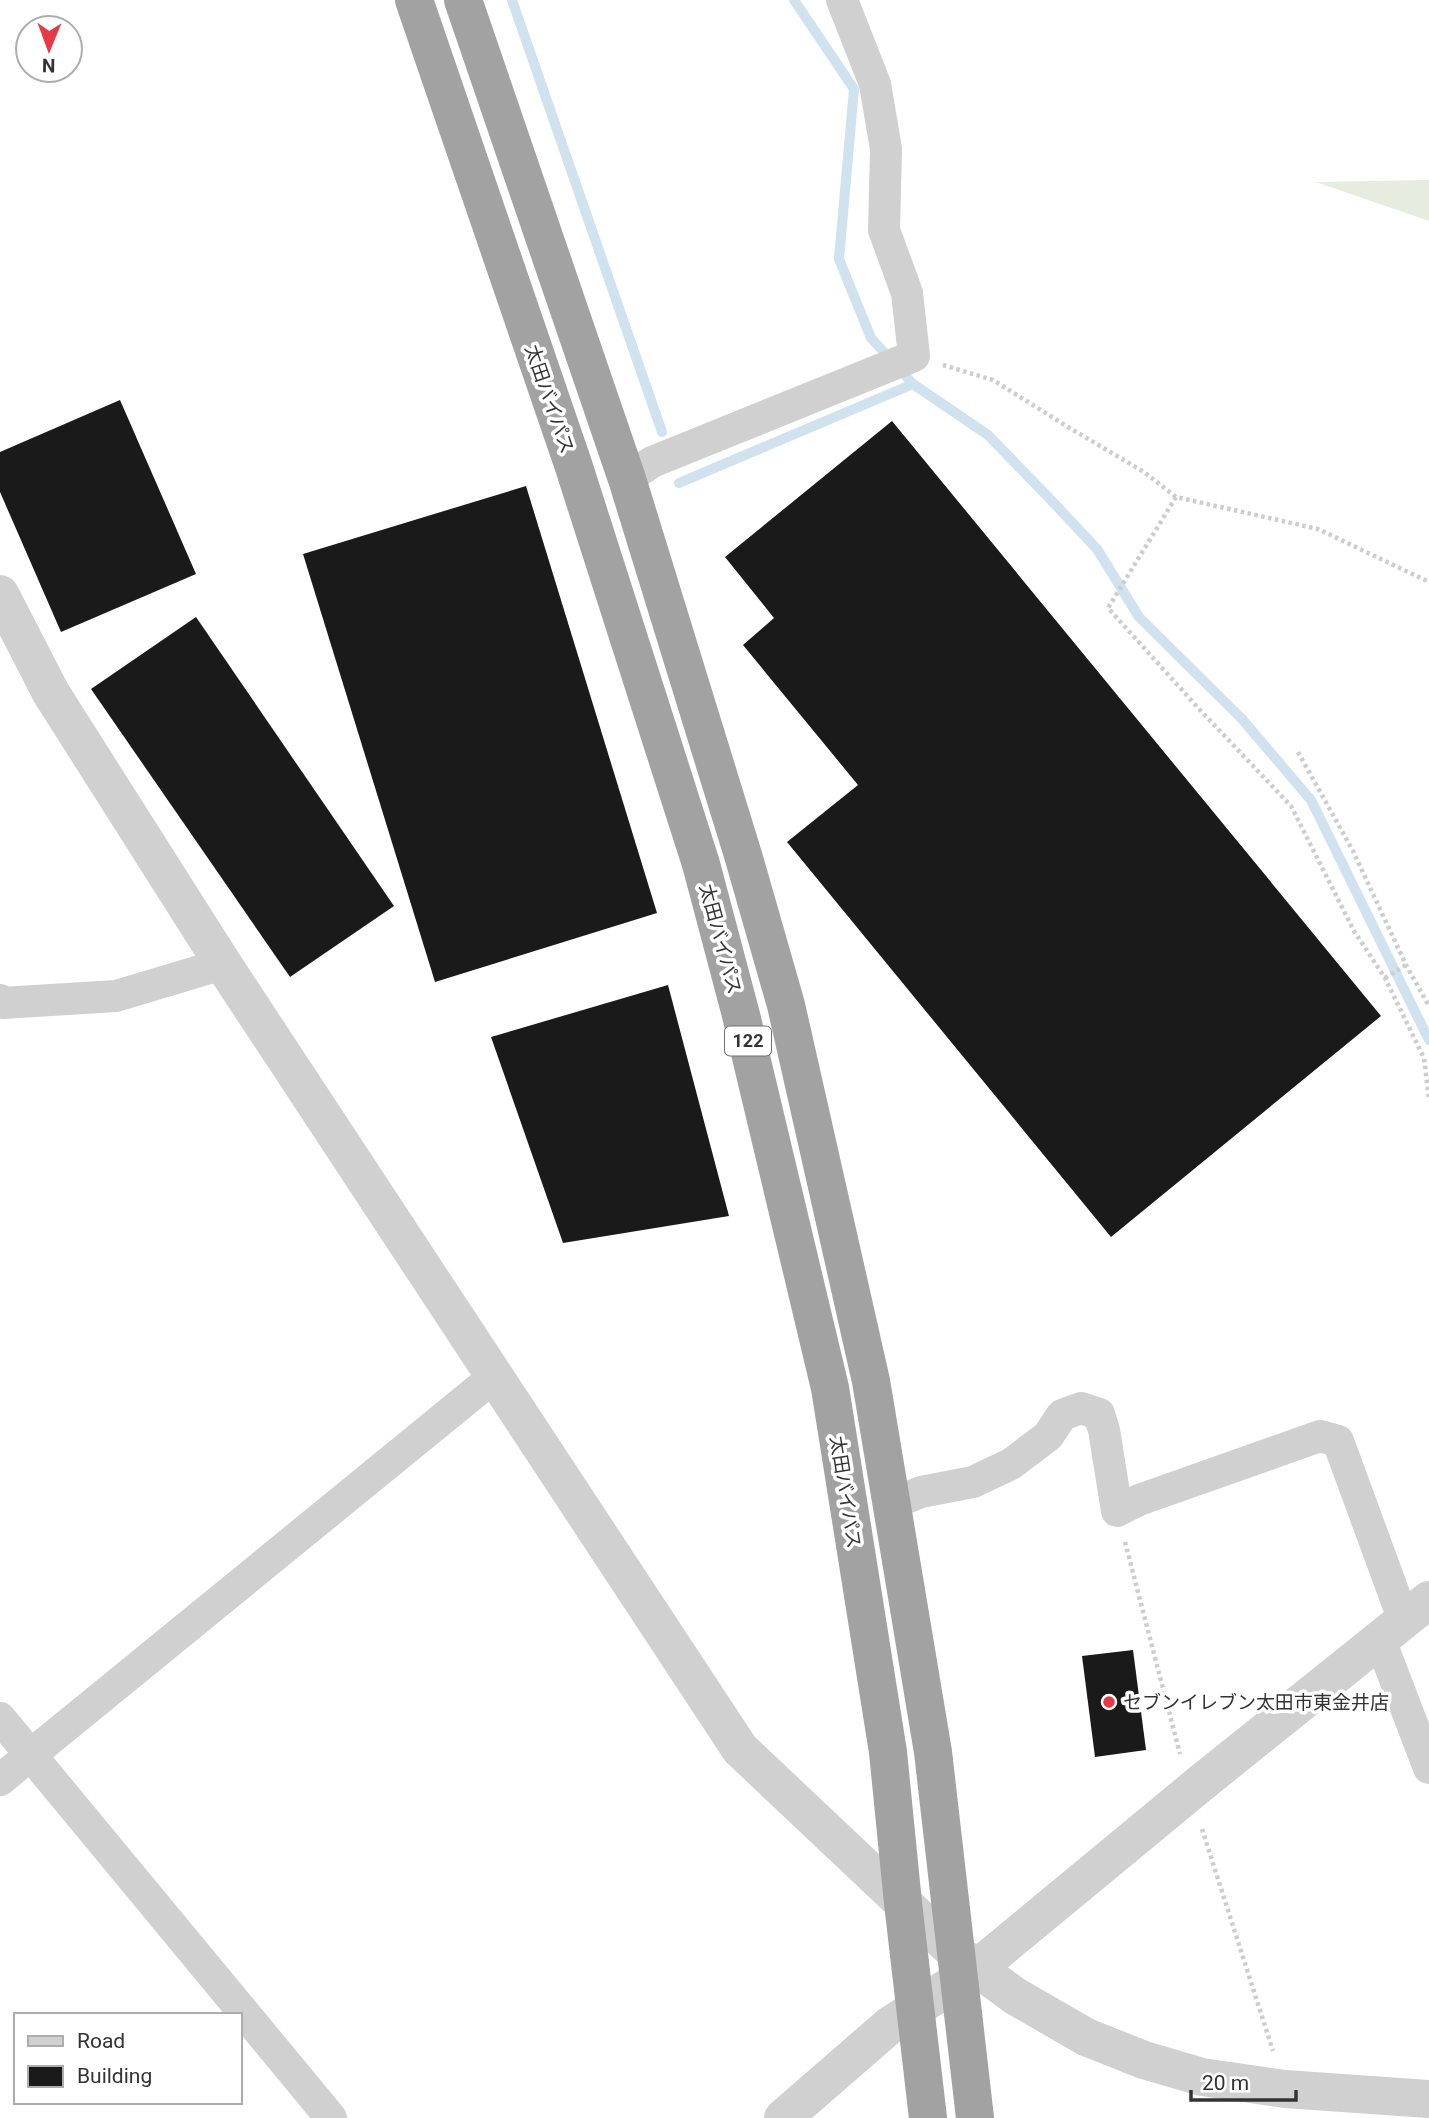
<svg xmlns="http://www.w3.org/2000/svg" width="1429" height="2118" font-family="Roboto,'Noto Sans JP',sans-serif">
	<rect width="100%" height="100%" fill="#fff"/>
	<!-- green -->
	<path fill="#e6ecdf" d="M1429,180V221L1316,182Z"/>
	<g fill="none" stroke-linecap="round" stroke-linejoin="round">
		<!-- stream -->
		<g stroke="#cfe2ee" stroke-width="10">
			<path d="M512,0L662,432"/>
			<path d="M794,0L854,89L839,259L871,338L913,384L988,435L1050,499L1097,549L1139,617L1242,719L1311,800L1429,1040"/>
			<path d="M679,483L913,384"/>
		</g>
	</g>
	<!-- building -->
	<g fill="#1a1a1a">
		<path d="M120,400L196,574L61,632L0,492V452Z"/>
		<path d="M892,421L1381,1016L1111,1237L787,842L858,785L743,645L774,618L725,557Z"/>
		<path d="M526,486L657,913L435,982L303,554Z"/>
		<path d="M196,617L394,906L290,977L91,689Z"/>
		<path d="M668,985L729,1216L563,1243L491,1037Z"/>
		<path d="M1133,1650L1146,1750L1095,1757L1082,1656Z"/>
	</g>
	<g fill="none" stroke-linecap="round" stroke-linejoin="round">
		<!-- path -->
		<g stroke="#cdcdcd" stroke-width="4.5" stroke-dasharray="3.5 3.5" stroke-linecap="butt">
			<path d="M943,365L993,380L1068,427L1144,472L1176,497L1318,529L1429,582"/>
			<path d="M1176,497L1108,608L1200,710L1291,806L1354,931L1385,978L1424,1058L1429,1099"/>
			<path d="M1298,752L1353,851L1406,965L1429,1006"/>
			<path d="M1385,978L1406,965"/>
			<path d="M1125,1542L1180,1754"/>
			<path d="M1202,1829L1273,2051"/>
		</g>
		<!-- minor -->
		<g stroke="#d0d0d0" stroke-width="32">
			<path d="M627,479L652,462L914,356L907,293L884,230L886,149L875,84L842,0"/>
			<path d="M0,1000L3,1003L116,996L223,964"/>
			<path d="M892,1504L921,1492L973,1482L1011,1464L1048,1436L1062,1415L1081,1408L1099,1414L1104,1430L1117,1511L1139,1500L1320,1436L1338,1441L1404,1621"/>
			<path d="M1380,1640L1429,1768"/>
			<path d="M0,1718L331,2118"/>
			<path d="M0,1780L495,1376"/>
		</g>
		<!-- tertiary -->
		<g stroke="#d0d0d0" stroke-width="38">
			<path d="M0,594L51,693L223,964L740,1749L955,1952L1015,1996L1086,2037L1144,2060L1202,2077L1285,2089L1429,2099"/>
			<path d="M783,2118L889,2026L976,1969L1201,1783L1429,1600"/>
		</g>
		<!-- trunk -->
		<g stroke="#a2a2a2" stroke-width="38">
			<path d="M414,0L573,464L701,864L741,1015L830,1388L888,1752L903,1903L928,2118"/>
			<path d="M463,0L627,479L743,855L786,1005L871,1381L933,1752L975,2118"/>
		</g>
	</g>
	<!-- markers -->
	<circle fill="#e63946" stroke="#fff" stroke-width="2.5" cx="1109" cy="1702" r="7"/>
	<g text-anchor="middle" stroke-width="7" stroke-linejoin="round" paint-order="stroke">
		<!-- shield labels -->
		<rect fill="#fff" stroke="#707070" stroke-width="2" x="725" y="1026.5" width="46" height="29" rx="5"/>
		<g font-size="18" font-weight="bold" fill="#333">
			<text x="748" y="1047">122</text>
		</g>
		<!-- street labels -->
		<g font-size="19" fill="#333" stroke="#fff">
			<text transform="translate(550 399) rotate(71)" y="7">太田バイパス</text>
			<text transform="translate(721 939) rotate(75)" y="7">太田バイパス</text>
			<text transform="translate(846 1492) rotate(81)" y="7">太田バイパス</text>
		</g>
		<!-- poi labels -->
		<g font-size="19" fill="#333" stroke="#fff" text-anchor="start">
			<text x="1123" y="1709">セブンイレブン太田市東金井店</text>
		</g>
	</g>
	<!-- legend -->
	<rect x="14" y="2013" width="228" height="91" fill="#ffffff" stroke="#adadad" stroke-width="2"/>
	<rect x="28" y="2036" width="35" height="10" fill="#d0d0d0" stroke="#adadad" stroke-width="2"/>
	<text x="77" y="2048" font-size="21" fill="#333333">Road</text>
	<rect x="28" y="2066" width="35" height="21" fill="#1a1a1a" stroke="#adadad" stroke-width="2"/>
	<text x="77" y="2083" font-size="21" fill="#333333">Building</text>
	<!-- north arrow -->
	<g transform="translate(49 49) rotate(181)"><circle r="33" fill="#ffffff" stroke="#adadad" stroke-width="2"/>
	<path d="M0-5L12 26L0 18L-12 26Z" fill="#e63946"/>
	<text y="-10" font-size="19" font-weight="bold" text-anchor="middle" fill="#333333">N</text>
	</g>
	<!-- scale -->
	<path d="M1191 2090v10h105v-10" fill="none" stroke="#333333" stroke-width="3.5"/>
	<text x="1202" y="2090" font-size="21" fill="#333333" stroke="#ffffff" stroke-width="5" paint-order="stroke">20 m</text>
</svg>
